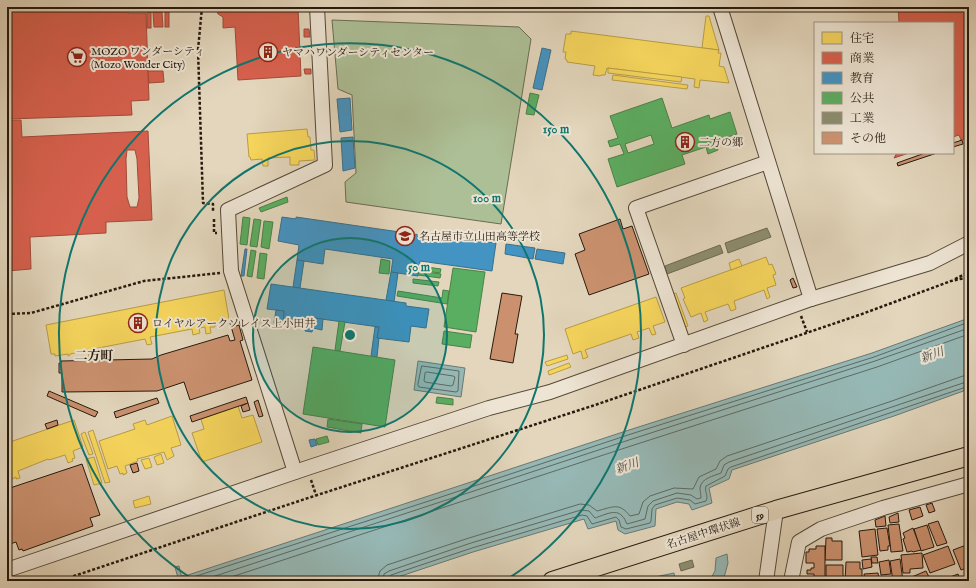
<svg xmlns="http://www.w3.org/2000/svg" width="976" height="588" font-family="'IM FELL English','Noto Serif JP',serif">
	<rect width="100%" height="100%" fill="#e3d6bc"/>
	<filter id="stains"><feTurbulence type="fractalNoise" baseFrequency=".005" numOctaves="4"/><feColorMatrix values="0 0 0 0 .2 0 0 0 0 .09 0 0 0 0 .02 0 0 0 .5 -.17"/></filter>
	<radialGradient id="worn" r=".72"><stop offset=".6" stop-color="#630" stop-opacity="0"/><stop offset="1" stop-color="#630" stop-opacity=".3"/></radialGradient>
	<!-- green -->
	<path fill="#adbf96" stroke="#6a6c52" d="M332,20L519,27L531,39L501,224L346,202L345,182L356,173L352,95L338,89Z"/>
	<!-- water -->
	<g fill="#96b8b5" stroke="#697973">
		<path d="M969,318V389L894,416L732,470L729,479L709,488L712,503L692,510L689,504L677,502L656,509L655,526L625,534L618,530L616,521L588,529L584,519L473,552L386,581H173L178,578L175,567L179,566L181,575L185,576L629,430L872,353Z"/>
		<path d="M418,361L465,368L461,397L414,390Z"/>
		<path d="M727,554L728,563L723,581H700L711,578L715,571L716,558Z"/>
		<path d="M674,573L675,581H656L655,577Z"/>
	</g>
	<!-- homes -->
	<g fill="#f6d55c" stroke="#b89d45">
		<path d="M706,16H709L719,50L702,48Z"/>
		<path d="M571,31L719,50L718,53H721L719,66L724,67L729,83L700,80L699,88L694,87L695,79L607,68L605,75H601L600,76L593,75L595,66L567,62V60L565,59L566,52H563L566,34H571Z"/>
		<path d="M608,68L682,77L681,82L608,73Z"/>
		<path d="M613,75L688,85L687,89L612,80Z"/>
		<path d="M307,129L308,137H310L311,150H314L315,160L299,161V165H290V157L268,158V166H263L262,159L251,160L250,157H249L247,134Z"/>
		<path d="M766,257L769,265L772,264L776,274L773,275L776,285L767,288L770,297L767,299L764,290L734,301L736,309L731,311L728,304L705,312L708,320L704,322L701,313L691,317L683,299L685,298L681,288Z"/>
		<path d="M739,259L742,266L731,270L729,263Z"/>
		<path d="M224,290L229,319L227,320V322L215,325V327H210L211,333L206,334L205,327L199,328L200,333L193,335L192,329L150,337L152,344L147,345L145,339L93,349L94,356L89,357L88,350L70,354V355L68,356V354L55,356V354H51L46,325Z"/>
		<path d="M676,293L688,326L685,327L673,294Z"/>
		<path d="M656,297L665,322L653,326L656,334L652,335L649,328L637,332L639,338L633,340L631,334L585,350L588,357L583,359L581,351L573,354L565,329Z"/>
		<path d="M567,355L568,359L547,366L545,362Z"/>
		<path d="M569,363L571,367L549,375L548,371Z"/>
		<path d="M238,406L242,418L253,415L262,442L202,462L192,433L204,429L201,419Z"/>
		<path d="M172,416L181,445L171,448L174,456L167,460L164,452L137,459L138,461L125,466L127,473L123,475V473L120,474L117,466L108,469L99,441L135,429L133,424L145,420L147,425Z"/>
		<path d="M74,420L83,447L73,451L75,458L72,459L73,461L68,463L65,455L49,460L48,459L18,471L20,478L16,479V477L12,479L10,471L7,472V443Z"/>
		<path d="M93,430L110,482L105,483L88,432Z"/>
		<path d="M85,432L93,454L89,455L81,434Z"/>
		<path d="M161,454L164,463L157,465L154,457Z"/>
		<path d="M94,457L102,483L94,485L86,459Z"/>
		<path d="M149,458L152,467L145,469L141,460Z"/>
		<path d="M149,496L151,504L135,508L133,501Z"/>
	</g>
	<!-- shops -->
	<g fill="#d6604d" stroke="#a14b3a" fill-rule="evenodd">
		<path d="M7,7H128V13H146L149,100L131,101L132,115L7,119Z"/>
		<path d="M216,7H298L301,76L238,80L235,27L223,28V17L218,14Z"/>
		<path d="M898,7H969V137L961,140L959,135L953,137V23H899Z"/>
		<rect x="147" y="12" width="4" height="16"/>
		<path d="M153,12H162L163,27H154Z"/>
		<rect x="165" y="12" width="4" height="15"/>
		<path d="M304,29H309L310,37H304Z"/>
		<path d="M304,69H311V74H305Z"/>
		<path d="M148,71H163L164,82L149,83Z"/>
		<path d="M7,120H21L22,137L148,131L152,220L106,222V233L30,237L31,269L7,271ZM127,150H135L137,159L139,198L137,207H130L127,197L126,159Z"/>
		<path d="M897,153H909L894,158Z"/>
	</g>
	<!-- schools -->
	<g fill="#4393c3" stroke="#3a6f8d">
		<path d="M542,48L551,50L542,90L533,88Z"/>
		<path d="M350,98L352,130L340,132L337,99Z"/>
		<path d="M353,137L355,168L343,171L341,138Z"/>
		<path d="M282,217L296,219V217L455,240L456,237L496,243L492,271L420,261L418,276L391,272L393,259L325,249L323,264L297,260L299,245L278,241Z"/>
		<path d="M506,244L535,248L533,259L505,254Z"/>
		<path d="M245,249H247L244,276H241Z"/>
		<path d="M537,249L565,253L563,264L535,259Z"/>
		<path d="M297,260L304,261L300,288L293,287Z"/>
		<path d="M391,272L398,273L394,302L386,300Z"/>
		<path d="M271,284L406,303V306L429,309L426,328L411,326L409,342L377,338L379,327L307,317L306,328L283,325L284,311L267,309Z"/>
		<path d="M276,310L284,311L283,325L274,323Z"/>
		<path d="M307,317L323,319L322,330L313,328L312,332L305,331Z"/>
		<path d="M375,327H379L377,338H379L377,357L371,356Z"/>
		<path d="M315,439L317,445L311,447L309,440Z"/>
	</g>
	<!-- public -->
	<g fill="#5aae61" stroke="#4a8248" fill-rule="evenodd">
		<path d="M530,93L539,95L534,115L526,114Z"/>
		<path d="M662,98L672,128L709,115L710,119L730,112L737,134L715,141L718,150L708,154L706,147L682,155L685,164L617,187L608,159L624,154L620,144L610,147L608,141L618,138L610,116ZM651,135L654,144L628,153L625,144Z"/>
		<path d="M287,197L288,202L261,212L259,208Z"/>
		<path d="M243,217L250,218L247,245L240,244Z"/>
		<path d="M254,219L261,220L257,247L250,246Z"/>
		<path d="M264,221L273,222L269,249L261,247Z"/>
		<path d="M251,250L256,251L252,277L247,276Z"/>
		<path d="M260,253L267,254L264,279L257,278Z"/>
		<path d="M381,259L390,261L389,274L379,273Z"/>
		<path d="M420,266L441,269L440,273L419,270Z"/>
		<path d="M453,268L485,272L476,332L444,327Z"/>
		<path d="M419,271L441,274L440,278L418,275Z"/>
		<path d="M413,279L439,282L438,286L413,283Z"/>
		<path d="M443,290L449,291L447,304L397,296L398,291L442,298Z"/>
		<path d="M339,321L345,322L340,351L335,350Z"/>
		<path d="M444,331L472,335L470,348L442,344Z"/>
		<path d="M313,347L395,360L385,427L303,414Z"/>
		<path d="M437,397L453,399V405L436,403Z"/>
		<path d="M328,419L362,424L361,433L327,427Z"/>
		<path d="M327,436L329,442L318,445L316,439Z"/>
	</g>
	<!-- industry -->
	<g fill="#8c8c6e" stroke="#6d6a52">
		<path d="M767,228L771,237L728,253L725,243Z"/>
		<path d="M720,245L723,253L667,274L665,266Z"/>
		<path d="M692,560L694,567L681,571L679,564Z"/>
	</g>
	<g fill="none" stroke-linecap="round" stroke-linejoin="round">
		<!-- shore -->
		<g stroke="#5e6962" stroke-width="1">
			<path d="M422,366L459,371L458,391L456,392L419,387L418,385Z"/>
			<path d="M427,372L453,376L455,377L453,385L451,386L425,382L424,381L425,373Z"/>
			<path d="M181,581L432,500L631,434L874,357L969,322"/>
			<path d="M200,581L632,439L875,361L969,328"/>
			<path d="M219,581L634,445L877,367L969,334"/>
			<path d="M377,581L380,571L387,565L469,538L580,504L589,505L597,511C613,507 619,502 630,516L639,514L643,502L650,496L674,488L693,489L699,477L716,469L720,461L727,456L889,402L963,376L969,375"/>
			<path d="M383,581L384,574L389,571L471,543L581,510L589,511L595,518C602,516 616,508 622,516C625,518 625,521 627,524L645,519L648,506L653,501L677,493L691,495L697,499L701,498C701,494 700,491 700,488C701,478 714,476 721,473L724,465L729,462L969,381"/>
			<path d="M388,581V578L391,575L472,548L582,515L587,516L592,524L616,517L619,520L621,527L626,529L650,523L651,521L652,509L655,505L677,498L690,500L695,504L706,501C709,496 704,491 706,486L725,476L728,469L731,467L969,386"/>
		</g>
	</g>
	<!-- building -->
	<g fill="#cb916f" stroke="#261a0f">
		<path d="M962,140L963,144L953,147V143Z"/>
		<path d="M925,153H937L898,166L897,163Z"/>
		<path d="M620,219L623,229L632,226L649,274L589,295L575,254L585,250L579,234Z"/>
		<path d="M793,278L797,287L793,288L790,280Z"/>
		<path d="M502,293L522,296L515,334H518L513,363L490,359Z"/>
		<path d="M234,322L236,326L239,325L243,340L240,341L252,380L190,400L184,382L157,391L62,392V373H59V363H61V361L152,359L161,355L228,335L230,341L235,340L230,323Z"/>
		<path d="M49,391L98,412L95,417L47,396Z"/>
		<path d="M246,397L248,403L192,422L190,416Z"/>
		<path d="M157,398L159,403L116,418L114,412Z"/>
		<path d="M258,400L263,416L259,417L254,402Z"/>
		<path d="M248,403L250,410L243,412L241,406Z"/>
		<path d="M57,420L58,425L47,429L45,424Z"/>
		<path d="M137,463L139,471L133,473L130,465Z"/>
		<path d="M82,464L100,515L90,518L93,526L23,551L22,549L19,550L16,542L10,544L7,535V489Z"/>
		<path d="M932,503L935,511L929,513L926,505Z"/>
		<path d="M969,505V520L966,512L968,511L966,506Z"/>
		<path d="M920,507L923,516L912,520L909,510Z"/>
		<path d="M898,513L899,522L890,523L889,517Z"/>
		<path d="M885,516L886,526L876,527L875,520Z"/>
		<path d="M938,521L947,543L937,546L928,524Z"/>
		<path d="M899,524L903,551L891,552L888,525Z"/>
		<path d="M927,525L934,547L921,551L914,529Z"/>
		<path d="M887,528L890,546H888V550L880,551L877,529Z"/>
		<path d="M913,528L921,550L913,552L912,551L907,552L903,539L905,538L903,533Z"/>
		<path d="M875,529L878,555L862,557L859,531Z"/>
		<path d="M826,538H832V541H842V560H825Z"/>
		<path d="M969,544V567L961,570L953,550Z"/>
		<path d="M816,546H825V581H814V574H807V570H811V568H814V563H806V552H809V549H816Z"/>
		<path d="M948,546L955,564L930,573L923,555Z"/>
		<path d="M922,553L923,568L910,569V573H903L901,555Z"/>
		<path d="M871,557H877L878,563H872Z"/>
		<path d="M871,559L872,567L863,569L862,560Z"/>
		<path d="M900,559L903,581H893L890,561Z"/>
		<path d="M889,560L891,574L881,575L879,562Z"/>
		<path d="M846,562H860V569H862V581H845Z"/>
		<path d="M826,565H843V580L826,581Z"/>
		<path d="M926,571L931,581H908L907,579Z"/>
		<path d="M878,573L879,581H865L864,574Z"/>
		<path d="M958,574L961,581H940Z"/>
		<path d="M891,577L892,581H882V579Z"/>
	</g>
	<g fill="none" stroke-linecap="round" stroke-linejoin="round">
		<defs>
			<g id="minor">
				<path d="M720,7L811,299"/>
				<path d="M684,345L636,208L768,162"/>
				<path d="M295,472L231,271L228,210L325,165L317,7"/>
				<path d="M7,570L307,468L489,408L550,392L811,299L930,263L969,243"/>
				<path d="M766,581L776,510"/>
				<path d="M791,581L799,542L821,529L883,508L969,484"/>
			</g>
			<path id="major" d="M552,581L776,510L969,456"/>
		</defs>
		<!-- minor casing -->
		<use href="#minor" stroke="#55493a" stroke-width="16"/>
		<!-- major casing -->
		<use href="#major" stroke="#261a0f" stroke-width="20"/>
		<!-- path -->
		<g stroke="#261a0f" stroke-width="2.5" stroke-dasharray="3 2" stroke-linecap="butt">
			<path d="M202,7L198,50L203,203L213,204V212"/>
			<path d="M214,219V233H217"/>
			<path d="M955,279L969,272"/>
			<path d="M7,314L31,313L144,281L220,273"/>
			<path d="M801,316L807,332"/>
			<path d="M311,480L316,495"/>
			<path d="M59,581L305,499L592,406L862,314L951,281L969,277"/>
		</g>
		<!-- minor -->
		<use href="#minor" stroke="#ede4d3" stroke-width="14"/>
		<!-- major -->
		<use href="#major" stroke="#e3d6bc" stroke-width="18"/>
	</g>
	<!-- distance rings -->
	<circle cx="350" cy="335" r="97" fill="#0f766e" fill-opacity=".12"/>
	<g fill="none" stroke="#0f766e" stroke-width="2">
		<circle cx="350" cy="335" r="97"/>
		<circle cx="350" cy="335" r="194"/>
		<path d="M194 580A291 291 0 1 1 506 580"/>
	</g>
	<!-- icons -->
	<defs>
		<symbol id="building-ring" viewBox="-11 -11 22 22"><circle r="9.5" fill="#ede4d3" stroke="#8f2418" stroke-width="1.5"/><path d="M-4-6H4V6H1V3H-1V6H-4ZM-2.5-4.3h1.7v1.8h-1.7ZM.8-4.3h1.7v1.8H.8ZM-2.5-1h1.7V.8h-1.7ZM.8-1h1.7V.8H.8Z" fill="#8f2418"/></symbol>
		<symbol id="supermarket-ring" viewBox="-11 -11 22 22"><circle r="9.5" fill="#ede4d3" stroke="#8f2418" stroke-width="1.5"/><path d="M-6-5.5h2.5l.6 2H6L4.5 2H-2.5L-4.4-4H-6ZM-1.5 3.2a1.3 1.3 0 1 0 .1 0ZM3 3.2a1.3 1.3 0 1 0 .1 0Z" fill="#8f2418"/></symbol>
		<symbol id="school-ring" viewBox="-11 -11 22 22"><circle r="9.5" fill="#ede4d3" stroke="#8f2418" stroke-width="1.5"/><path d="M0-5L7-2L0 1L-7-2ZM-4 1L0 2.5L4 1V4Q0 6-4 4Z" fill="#8f2418"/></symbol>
	</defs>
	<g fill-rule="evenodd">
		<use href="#building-ring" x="257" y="41" width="22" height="22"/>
		<use href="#supermarket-ring" x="66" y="46" width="22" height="22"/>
		<use href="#building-ring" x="674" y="131" width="22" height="22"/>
		<use href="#school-ring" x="394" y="225" width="22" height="22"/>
		<use href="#building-ring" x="127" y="312" width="22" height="22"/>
	</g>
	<g text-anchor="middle" stroke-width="4" stroke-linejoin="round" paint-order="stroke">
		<!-- shield labels -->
		<rect fill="#ede4d3" stroke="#62574a" stroke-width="1" x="752" y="507" width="16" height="16" rx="3"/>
		<g font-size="10" font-weight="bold" fill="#261a0f">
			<text x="760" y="519">59</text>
		</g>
		<!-- poi labels -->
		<g font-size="11" fill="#261a0f" stroke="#ede4d3" text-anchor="start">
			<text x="91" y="55">MOZO ワンダーシティ<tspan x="91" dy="13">(Mozo Wonder City)</tspan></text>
			<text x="282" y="56">ヤマハワンダーシティセンター</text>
			<text x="699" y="146">二方の郷</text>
			<text x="419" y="240">名古屋市立山田高等学校</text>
			<text x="152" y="327">ロイヤルアークソレイス上小田井</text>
		</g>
		<!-- street labels -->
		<g font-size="11" fill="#261a0f" stroke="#ede4d3">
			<text transform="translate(703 533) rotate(-18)" y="4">名古屋中環状線</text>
		</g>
		<!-- water labels -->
		<g font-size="12" font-style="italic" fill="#484941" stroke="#ede4d3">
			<text transform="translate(932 355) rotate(-20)" y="4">新川</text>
			<text transform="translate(627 466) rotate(-20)" y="4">新川</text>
		</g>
		<!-- quarter labels -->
		<g font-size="13" font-weight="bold" fill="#261a0f" stroke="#ede4d3">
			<text x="94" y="360">二方町</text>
		</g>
	</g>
	<circle cx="350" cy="335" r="6" fill="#0f766e" stroke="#ede4d3" stroke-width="2"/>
	<g font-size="12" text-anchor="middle" font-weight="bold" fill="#0f766e" stroke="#ede4d3" stroke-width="4" stroke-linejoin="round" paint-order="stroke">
		<text x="556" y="133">150 m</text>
		<text x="487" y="202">100 m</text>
		<text x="419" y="271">50 m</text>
	</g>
	<!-- margin -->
	<rect width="976" height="588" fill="none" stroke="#e3d6bc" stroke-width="24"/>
	<rect x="8" y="8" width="960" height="572" fill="none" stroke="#261a0f" stroke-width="2"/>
	<rect x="12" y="12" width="952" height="564" fill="none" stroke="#261a0f"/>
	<!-- legend -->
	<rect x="814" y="22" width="140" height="132" fill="#ede4d3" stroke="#9d9385"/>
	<rect x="822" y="32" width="20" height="12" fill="#f6d55c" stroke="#9d9385"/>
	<text x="850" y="42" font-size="12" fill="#261a0f">住宅</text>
	<rect x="822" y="52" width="20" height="12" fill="#d6604d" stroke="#9d9385"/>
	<text x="850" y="62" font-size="12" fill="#261a0f">商業</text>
	<rect x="822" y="72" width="20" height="12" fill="#4393c3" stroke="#9d9385"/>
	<text x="850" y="82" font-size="12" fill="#261a0f">教育</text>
	<rect x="822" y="92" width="20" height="12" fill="#5aae61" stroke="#9d9385"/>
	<text x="850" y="102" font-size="12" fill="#261a0f">公共</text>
	<rect x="822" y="112" width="20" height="12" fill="#8c8c6e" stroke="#9d9385"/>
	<text x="850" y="122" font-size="12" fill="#261a0f">工業</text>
	<rect x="822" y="132" width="20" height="12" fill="#cb916f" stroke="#9d9385"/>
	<text x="850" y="142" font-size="12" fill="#261a0f">その他</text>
	<rect width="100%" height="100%" filter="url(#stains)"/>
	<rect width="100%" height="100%" fill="url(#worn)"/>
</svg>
